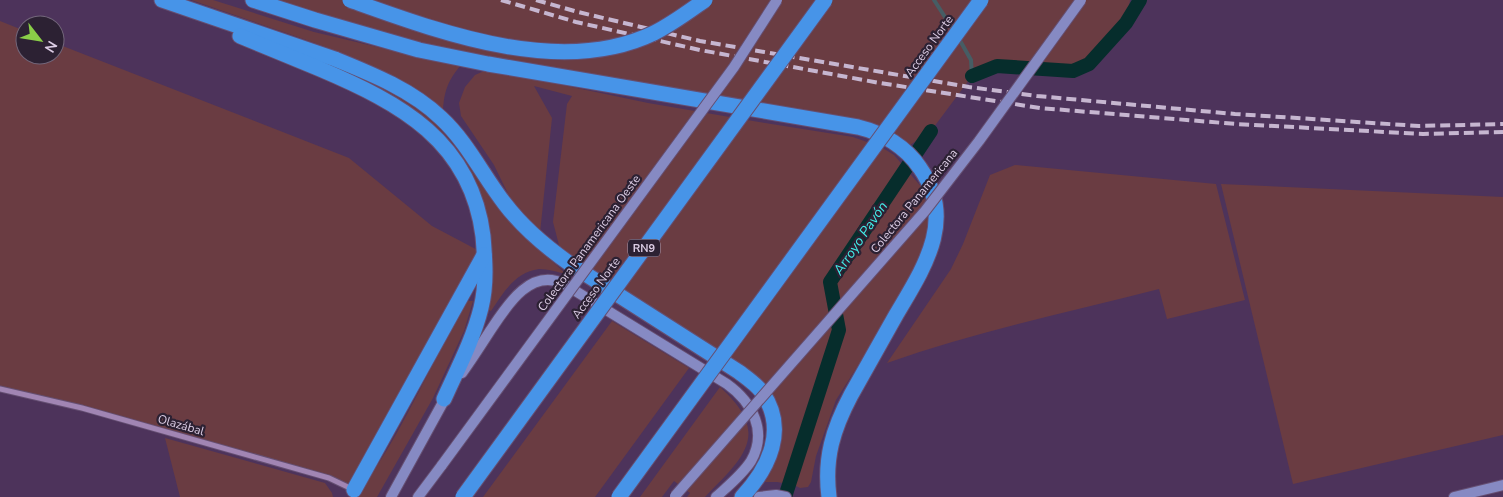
<svg xmlns="http://www.w3.org/2000/svg" width="1503" height="497" font-family="'Nunito Sans',sans-serif">
	<rect width="100%" height="100%" fill="#4d335b"/>
	<!-- green -->
	<g fill="#6a3c42">
		<path d="M191,0H213L314,32L407,54L491,70L648,103L759,122L853,137L881,147L894,155L924,190L929,227L921,261L902,296L836,400L816,456L811,482L808,487L800,488L794,485L777,482H765L771,471L777,451L753,376L702,339L566,257L560,249L553,222L567,104L572,96L534,86L552,118L540,233L514,206L494,165L461,116L459,103L465,87L475,75L484,71L460,66C448,81 444,91 443,111C398,72 341,52 286,33C254,22 223,11 191,0Z"/>
		<path d="M253,0H1130L1126,23L1089,64L1073,71L997,66L972,76L931,131L904,149L890,140L488,64Z"/>
		<path d="M0,21L25,31V55H55V43L349,158L432,226L485,254L354,490L329,478L82,408L0,389Z"/>
		<path d="M343,68L400,96L435,123L458,150L494,202L513,225L566,274C558,272 547,269 539,269C515,272 503,293 491,311L488,310L492,275L459,159L346,73Z"/>
		<path d="M1015,165L1216,184L1245,300L1167,319L1159,289C1068,312 976,332 887,363L951,269L963,244L990,175Z"/>
		<path d="M1221,184L1503,197V435L1293,484Z"/>
		<path d="M466,301H473L464,331L433,398L377,497H355C401,438 429,366 466,301Z"/>
		<path d="M612,321L689,368L595,497H483Z"/>
		<path d="M720,387C772,434 744,457 705,497H687L690,493L674,481L662,497H640Z"/>
		<path d="M165,438L325,483L332,493L333,497H180Z"/>
	</g>
	<g fill="none" stroke-linecap="round" stroke-linejoin="round">
		<!-- stream -->
		<g stroke="#465d64" stroke-width="4">
			<path d="M934,0L954,31"/>
			<path d="M958,37L971,60L972,76"/>
		</g>
		<!-- canal -->
		<g stroke="#062d2c" stroke-width="14">
			<path d="M972,76L997,66L1073,71L1089,64L1126,23L1140,0"/>
			<path d="M785,497L839,330L830,282L931,131"/>
		</g>
		<defs>
			<path id="street" d="M0,389L82,408L329,478L352,489"/>
			<g id="secondary">
				<path d="M462,373C472,359 481,345 490,331C506,307 530,267 564,284L727,384C752,402 768,431 751,461C742,475 728,486 716,497"/>
				<path d="M391,497L447,395"/>
				<path d="M418,497L442,465"/>
				<path d="M759,497L776,495L786,497"/>
				<path d="M1454,497L1503,485"/>
			</g>
			<g id="highway">
				<path d="M162,0L335,59C372,74 412,90 441,118C468,143 483,176 505,204C524,229 547,248 573,266L739,372C747,378 756,384 762,392C788,429 769,468 742,497"/>
				<path d="M253,0L315,20L419,50L488,64L858,127C883,133 906,147 920,168C957,220 923,269 896,315C881,342 866,368 851,395C833,429 824,458 829,497"/>
				<path d="M240,36C267,47 293,58 320,69C400,103 471,141 483,236C485,260 487,284 481,308C473,340 457,370 444,399"/>
				<path d="M354,490L484,255"/>
			</g>
		</defs>
		<!-- street casing -->
		<use href="#street" stroke="#654f72" stroke-width="7"/>
		<!-- secondary casing -->
		<use href="#secondary" stroke="#654f72" stroke-width="12"/>
		<!-- highway casing -->
		<use href="#highway" stroke="#654f72" stroke-width="17"/>
		<!-- street -->
		<use href="#street" stroke="#a185b3" stroke-width="5"/>
		<!-- secondary -->
		<use href="#secondary" stroke="#868ac3" stroke-width="10"/>
		<!-- highway -->
		<use href="#highway" stroke="#4794e8" stroke-width="15"/>
		<!-- rail -->
		<g stroke="#c6b6d0" stroke-width="4" stroke-dasharray="10 5" stroke-linecap="butt">
			<path d="M501,0L576,22L700,50L880,83L1040,108L1236,124L1423,134L1503,132"/>
			<path d="M536,0L578,12L700,41L969,87L1037,96L1235,114L1419,126L1503,124"/>
		</g>
		<defs>
			<g id="secondary-bridge">
				<path d="M442,465L734,67L777,0"/>
				<path d="M675,496L925,211L979,141L1081,0"/>
			</g>
			<g id="highway-bridge">
				<path d="M350,0C440,32 561,78 654,33C672,24 688,12 705,0"/>
				<path d="M463,497L825,0"/>
				<path d="M619,497L981,0"/>
			</g>
		</defs>
		<!-- secondary-bridge casing -->
		<use href="#secondary-bridge" stroke="#654f72" stroke-width="12" stroke-linecap="butt"/>
		<!-- highway-bridge casing -->
		<use href="#highway-bridge" stroke="#654f72" stroke-width="17" stroke-linecap="butt"/>
		<!-- secondary-bridge -->
		<use href="#secondary-bridge" stroke="#868ac3" stroke-width="10"/>
		<!-- highway-bridge -->
		<use href="#highway-bridge" stroke="#4794e8" stroke-width="15"/>
	</g>
	<g text-anchor="middle" stroke-width="4.5" stroke-linejoin="round" paint-order="stroke">
		<!-- shield labels -->
		<rect fill="#2c2133" stroke="#a799b0" stroke-width="1" x="628" y="239.5" width="32" height="17" rx="4"/>
		<g font-size="11" font-weight="bold" fill="#dccde5">
			<text x="644" y="252">RN9</text>
		</g>
		<!-- street labels -->
		<g font-size="12" fill="#dccde5" stroke="#2c2133">
			<text transform="translate(929 46) rotate(-54)" y="4">Acceso Norte</text>
			<text transform="translate(914 201) rotate(-51)" y="4">Colectora Panamericana</text>
			<text transform="translate(589 243) rotate(-54)" y="4">Colectora Panamericana Oeste</text>
			<text transform="translate(596 288) rotate(-54)" y="4">Acceso Norte</text>
			<text transform="translate(181 425) rotate(16)" y="4">Olazábal</text>
		</g>
		<!-- water labels -->
		<g font-size="14" font-style="italic" fill="#42eee9" stroke="#2c2133">
			<text transform="translate(860 238) rotate(-56)" y="5">Arroyo Pavón</text>
		</g>
	</g>
	<!-- north arrow -->
	<g transform="translate(40 40) rotate(121)"><circle r="24" fill="#2c2133" stroke="#72667a"/>
	<path d="M0-4L9 19L0 12L-9 19Z" fill="#8ace48"/>
	<text y="-8" font-size="14" font-weight="bold" text-anchor="middle" fill="#dccde5">N</text>
	</g>
</svg>
